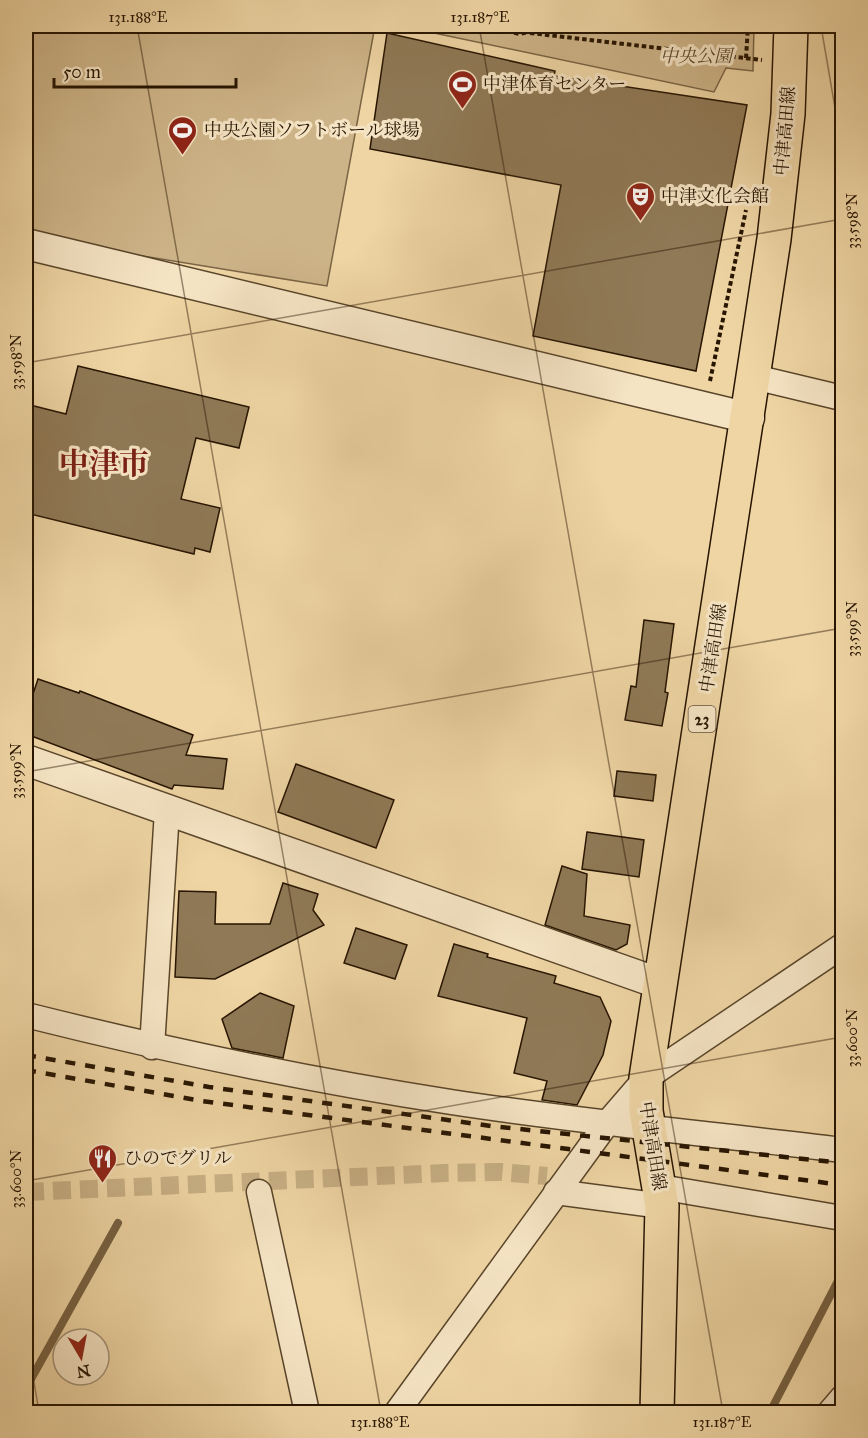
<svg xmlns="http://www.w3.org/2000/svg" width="868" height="1438" font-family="'IM FELL Great Primer','Noto Serif JP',serif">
	<rect width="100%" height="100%" fill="#efd5a4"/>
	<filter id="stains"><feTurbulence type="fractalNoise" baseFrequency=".00333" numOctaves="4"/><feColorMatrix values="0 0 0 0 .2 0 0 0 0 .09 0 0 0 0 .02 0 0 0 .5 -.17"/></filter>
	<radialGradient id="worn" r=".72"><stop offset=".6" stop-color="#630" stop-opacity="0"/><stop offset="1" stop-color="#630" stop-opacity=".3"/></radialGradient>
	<!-- green -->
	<g fill="#cdb488" stroke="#7a6445" stroke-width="1.5">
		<path d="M26,26H375L327,286L26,237Z"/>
		<path d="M401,26H754L753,71L726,68L714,92Z"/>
	</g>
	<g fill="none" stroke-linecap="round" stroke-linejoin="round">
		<!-- stream -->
		<g stroke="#766142" stroke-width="8">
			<path d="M26,1388L118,1223"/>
			<path d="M770,1412L842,1273"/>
		</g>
	</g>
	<!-- building -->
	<g fill="#8f7956" stroke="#271502" stroke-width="1.5">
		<path d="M387,33L555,71L554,76L747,105L696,371L533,336L561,185L370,149Z"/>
		<path d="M78,366L249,407L239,448L196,438L181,499L220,508L210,552L195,548L194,554L26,513V404L66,414Z"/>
		<path d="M644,620L674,624L665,692L668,693L662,726L625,720L631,686L636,687Z"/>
		<path d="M38,679L79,693L80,691L193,735L186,755L227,759L223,789L174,785L172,789L26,734V715Z"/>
		<path d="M296,764L394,800L376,848L278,812Z"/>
		<path d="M617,771L656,775L653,801L614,796Z"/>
		<path d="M587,832L644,840L639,877L582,869Z"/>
		<path d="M562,866L587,874L584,916L630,925L627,944L616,950L545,925Z"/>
		<path d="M283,883L318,894L313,910L324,925L215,979L175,977L179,891L216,892L215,924H270Z"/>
		<path d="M356,928L407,945L395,979L344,963Z"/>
		<path d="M454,944L488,954L487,957L556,976L554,983L600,997L611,1021L603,1055L577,1105L542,1100L547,1081L514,1073L527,1018L438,996Z"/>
		<path d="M260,993L294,1006L283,1058L232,1048L222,1019Z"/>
	</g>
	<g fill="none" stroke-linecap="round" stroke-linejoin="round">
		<!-- pedestrian-tunnel -->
		<path stroke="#c7af84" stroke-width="18" stroke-dasharray="18 9" stroke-linecap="butt" d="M26,1192L445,1173L501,1172L547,1176"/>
		<defs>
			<g id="minor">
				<path d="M754,377L842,398"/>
				<path d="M26,1015C166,1050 308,1080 451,1102C581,1122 712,1134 842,1150"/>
				<path d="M152,1047L167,811"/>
				<path d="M660,1187L842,1218"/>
				<path d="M259,1192L307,1412"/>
				<path d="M556,1192L662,1206"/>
				<path d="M397,1412L608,1122L646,1078L842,946"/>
				<path d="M830,1412L842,1398"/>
			</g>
			<g id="tertiary">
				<path d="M26,244L749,418"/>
				<path d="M26,760L661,984"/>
			</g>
			<path id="primary" d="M657,1412L662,1206L646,1111V1078L774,239L788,114L791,26"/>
		</defs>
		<!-- minor casing -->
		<use href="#minor" stroke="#59452a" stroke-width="27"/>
		<!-- tertiary casing -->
		<use href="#tertiary" stroke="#59452a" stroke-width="33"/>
		<!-- primary casing -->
		<use href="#primary" stroke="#271502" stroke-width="36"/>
		<!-- path -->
		<g stroke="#271502" stroke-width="4" stroke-dasharray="4.5 3" stroke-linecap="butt">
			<path d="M485,26L520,34L555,26"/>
			<path d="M530,33L762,60"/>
			<path d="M746,58L748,26"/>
			<path d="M710,381L746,210"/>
		</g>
		<!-- minor -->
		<use href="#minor" stroke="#f5e4c4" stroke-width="24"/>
		<!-- tertiary -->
		<use href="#tertiary" stroke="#f5e4c4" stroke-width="30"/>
		<!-- primary -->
		<use href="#primary" stroke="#efd5a4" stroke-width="33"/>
		<!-- rail -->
		<g stroke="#271502" stroke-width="4.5" stroke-dasharray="10 10" stroke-linecap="butt">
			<path d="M26,1055L209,1087L491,1126L842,1163"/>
			<path d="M26,1070L202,1101L842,1185"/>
		</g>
	</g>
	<!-- ticks -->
	<path fill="none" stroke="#271502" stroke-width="1.5" stroke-opacity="0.45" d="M137,26L381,1412M479,26L723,1412M821,26L842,149M26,363L842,219M26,772L842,628M26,1181L842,1037M26,1334L39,1412"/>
	<!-- icons -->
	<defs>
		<symbol id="stadium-pin" viewBox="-11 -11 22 30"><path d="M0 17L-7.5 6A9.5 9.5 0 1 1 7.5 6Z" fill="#8f2418" stroke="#f5e4c4"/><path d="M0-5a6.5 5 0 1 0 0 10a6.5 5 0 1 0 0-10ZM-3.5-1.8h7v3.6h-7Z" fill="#fff"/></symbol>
		<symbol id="theatre-pin" viewBox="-11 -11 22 30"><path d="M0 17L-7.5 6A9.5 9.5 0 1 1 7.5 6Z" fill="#8f2418" stroke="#f5e4c4"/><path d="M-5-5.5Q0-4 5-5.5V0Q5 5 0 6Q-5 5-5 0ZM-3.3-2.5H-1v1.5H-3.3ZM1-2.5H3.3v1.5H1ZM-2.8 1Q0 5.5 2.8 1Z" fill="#fff"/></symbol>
		<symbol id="restaurant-pin" viewBox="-11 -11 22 30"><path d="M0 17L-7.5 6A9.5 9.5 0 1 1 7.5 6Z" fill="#8f2418" stroke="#f5e4c4"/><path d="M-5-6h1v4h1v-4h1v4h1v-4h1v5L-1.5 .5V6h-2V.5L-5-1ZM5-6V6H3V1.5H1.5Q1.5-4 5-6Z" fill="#fff"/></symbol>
	</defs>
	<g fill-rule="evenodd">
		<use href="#stadium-pin" x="446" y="68" width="33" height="45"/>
		<use href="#stadium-pin" x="166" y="114" width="33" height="45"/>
		<use href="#theatre-pin" x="624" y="180" width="33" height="45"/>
		<use href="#restaurant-pin" x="86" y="1142" width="33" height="45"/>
	</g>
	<g text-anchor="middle" stroke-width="6" stroke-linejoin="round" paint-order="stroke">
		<!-- shield labels -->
		<rect fill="#f5e4c4" stroke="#65533c" stroke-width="1.5" x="688.5" y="706" width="27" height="26" rx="4.5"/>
		<g font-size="16" font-weight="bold" fill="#271502">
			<text x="702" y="725">23</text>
		</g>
		<!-- park labels -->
		<g font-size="18" font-style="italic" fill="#59452a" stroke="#f5e4c4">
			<text x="696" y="62">中央公園</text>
		</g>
		<!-- poi labels -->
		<g font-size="18" fill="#271502" stroke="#f5e4c4" text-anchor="start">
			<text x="483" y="90">中津体育センター</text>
			<text x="204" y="136">中央公園ソフトボール球場</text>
			<text x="661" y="202">中津文化会館</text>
			<text x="124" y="1164">ひのでグリル</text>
		</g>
		<!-- street labels -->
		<g font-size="18" fill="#271502" stroke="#f5e4c4">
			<text transform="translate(785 131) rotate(-85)" y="6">中津高田線</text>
			<text transform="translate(713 648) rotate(-81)" y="6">中津高田線</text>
			<text transform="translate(653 1146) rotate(81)" y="6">中津高田線</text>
		</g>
		<!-- town labels -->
		<g font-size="30" font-weight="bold" fill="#7a1f14" stroke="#f5e4c4">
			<text x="104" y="474">中津市</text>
		</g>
	</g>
	<!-- margin -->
	<rect width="868" height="1438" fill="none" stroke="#efd5a4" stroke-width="66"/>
	<!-- north arrow -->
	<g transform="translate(81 1357) rotate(170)"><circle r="28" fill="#f5e4c4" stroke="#a39176" stroke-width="1.5"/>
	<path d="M0-4.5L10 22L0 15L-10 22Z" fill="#8f2418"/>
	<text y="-9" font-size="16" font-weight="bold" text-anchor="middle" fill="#271502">N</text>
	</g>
	<!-- scale -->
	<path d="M54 78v9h182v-9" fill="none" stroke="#271502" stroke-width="3"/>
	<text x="63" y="78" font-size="18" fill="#271502" stroke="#f5e4c4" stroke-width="4.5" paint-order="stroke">50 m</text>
	<rect x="33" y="33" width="802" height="1372" fill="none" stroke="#271502" stroke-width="2"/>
	<g font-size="15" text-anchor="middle" fill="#271502">
		<text x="138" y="22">131.188°E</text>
		<text x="480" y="22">131.187°E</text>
		<text transform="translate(852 221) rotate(-90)" y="5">33.598°N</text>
		<text transform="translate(16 362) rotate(-90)" y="5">33.598°N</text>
		<text transform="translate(852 629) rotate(-90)" y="5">33.599°N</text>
		<text transform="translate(16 771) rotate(-90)" y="5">33.599°N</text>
		<text transform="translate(852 1038) rotate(-90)" y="5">33.600°N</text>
		<text transform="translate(16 1179) rotate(-90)" y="5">33.600°N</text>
		<text x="380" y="1427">131.188°E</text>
		<text x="722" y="1427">131.187°E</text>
	</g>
	<rect width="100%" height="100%" filter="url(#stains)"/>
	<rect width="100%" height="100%" fill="url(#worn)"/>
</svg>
